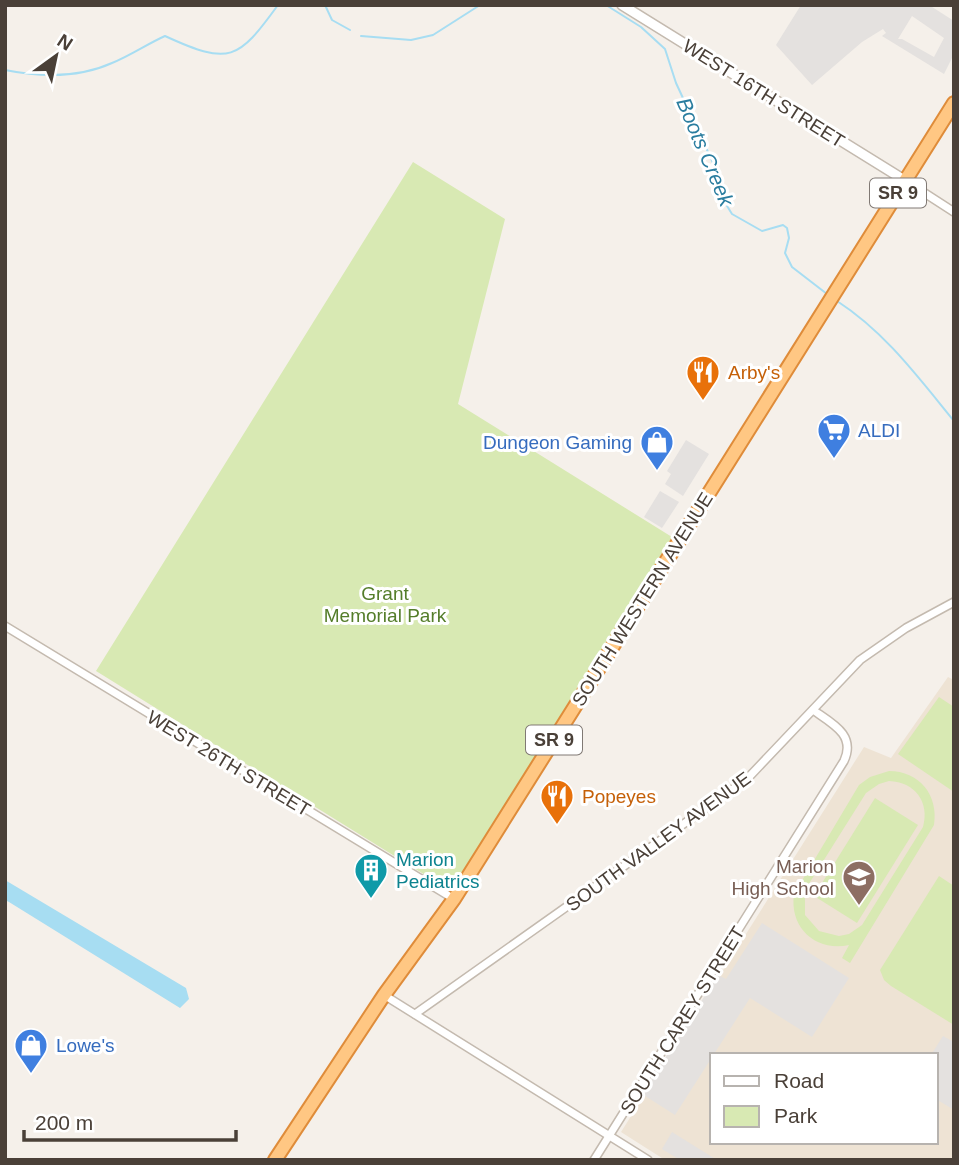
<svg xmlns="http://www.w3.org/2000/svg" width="959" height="1165" font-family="Helvetica,sans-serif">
	<rect width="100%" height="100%" fill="#f5f0ea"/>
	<!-- education -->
	<path fill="#eee3d4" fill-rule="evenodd" d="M948,677L954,680V1160H665L621,1132L864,747L891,758ZM712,1055H936V1142H712Z"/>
	<!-- green -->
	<g fill="#d8e9b3" fill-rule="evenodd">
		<path d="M413,162L505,219L458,404L672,537L451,891L96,671Z"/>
		<path d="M939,697L954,707V792L898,754Z"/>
		<path d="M889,771C919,771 939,795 934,825L850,963L842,958L849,945C816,952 789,928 794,894L859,785L870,777ZM889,781C915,782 930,802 923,827L862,925L849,934L839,936L819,931L805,915V890L866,793L879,784Z"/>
		<path d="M875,798L918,825L857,923L814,896Z"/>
		<path d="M939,876L954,886V1025L891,986L884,980L880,970Z"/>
	</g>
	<!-- parking -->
	<g fill="#e4e1df" fill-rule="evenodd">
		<path d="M801,5H929L954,21V54L944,74L882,36L886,33L883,29L862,42L812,85L776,45ZM912,16L944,38L934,57L902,39H898Z"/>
		<path d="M686,440L709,454L683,496L665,484L671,474L667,471Z"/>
		<path d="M660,491L679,502L662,528L644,517Z"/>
		<path d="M762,923L849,978L812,1037L750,998L675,1115L642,1094L718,975L726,979Z"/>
		<path d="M943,1036L954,1042V1110L936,1099V1055H931Z"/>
		<path d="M672,1132L717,1160H680L662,1149Z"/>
	</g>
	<!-- water -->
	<path fill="#a7ddf2" d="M5,880L186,988L189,999L180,1008L9,902L5,900Z"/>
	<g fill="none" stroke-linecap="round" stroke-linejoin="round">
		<!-- stream -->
		<g stroke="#a7ddf2" stroke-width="2">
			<path d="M325,5L332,20L350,30"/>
			<path d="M606,5L641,27L665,49L676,83L714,165L719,193L732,214L762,231L783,225L787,228L789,238L785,253L792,267L827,294"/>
			<path d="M361,36L411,40L433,35L480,5"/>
			<path d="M5,70C40,77 79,78 112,63C130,56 147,44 165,36C230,66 238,60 278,5"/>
			<path d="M837,301C885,332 918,377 954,421"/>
		</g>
		<defs>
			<g id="minor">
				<path d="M906,181L954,212"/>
				<path d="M5,626L454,899"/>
				<path d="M384,995L648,1160"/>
				<path d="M415,1014L747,779L860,660L906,628L954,602"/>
				<path d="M594,1160L844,761C856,735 833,724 813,710"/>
			</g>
			<path id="tertiary" d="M622,5L906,181"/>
			<path id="trunk" d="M275,1160L384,995L454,899L954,103"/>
		</defs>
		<!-- minor casing -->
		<use href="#minor" stroke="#c4baaf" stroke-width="10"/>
		<!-- tertiary casing -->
		<use href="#tertiary" stroke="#c4baaf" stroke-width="12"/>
		<!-- trunk casing -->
		<use href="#trunk" stroke="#df8c3a" stroke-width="16"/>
		<!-- minor -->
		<use href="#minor" stroke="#fff" stroke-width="7"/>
		<!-- tertiary -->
		<use href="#tertiary" stroke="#fff" stroke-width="9"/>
		<!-- trunk -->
		<use href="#trunk" stroke="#ffc783" stroke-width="12"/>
	</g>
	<!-- icons -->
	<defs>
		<symbol id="restaurant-pin" viewBox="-11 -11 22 30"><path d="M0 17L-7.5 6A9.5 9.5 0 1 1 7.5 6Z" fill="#e8710a" stroke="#fff"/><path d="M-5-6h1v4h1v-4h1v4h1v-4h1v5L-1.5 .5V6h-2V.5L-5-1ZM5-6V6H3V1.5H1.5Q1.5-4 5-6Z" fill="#fff"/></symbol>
		<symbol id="supermarket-pin" viewBox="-11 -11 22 30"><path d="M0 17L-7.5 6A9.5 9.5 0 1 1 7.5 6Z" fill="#3f7fe0" stroke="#fff"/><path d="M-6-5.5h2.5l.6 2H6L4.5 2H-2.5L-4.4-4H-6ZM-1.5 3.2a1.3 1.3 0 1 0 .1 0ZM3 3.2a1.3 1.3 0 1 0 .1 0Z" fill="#fff"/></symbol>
		<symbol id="shop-pin" viewBox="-11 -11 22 30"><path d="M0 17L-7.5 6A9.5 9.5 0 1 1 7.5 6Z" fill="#3f7fe0" stroke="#fff"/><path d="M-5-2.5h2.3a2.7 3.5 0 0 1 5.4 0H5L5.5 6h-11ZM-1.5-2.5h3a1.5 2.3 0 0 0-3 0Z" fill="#fff"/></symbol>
		<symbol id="building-pin" viewBox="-11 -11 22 30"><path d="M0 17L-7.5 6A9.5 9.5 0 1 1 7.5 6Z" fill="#0f9aa8" stroke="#fff"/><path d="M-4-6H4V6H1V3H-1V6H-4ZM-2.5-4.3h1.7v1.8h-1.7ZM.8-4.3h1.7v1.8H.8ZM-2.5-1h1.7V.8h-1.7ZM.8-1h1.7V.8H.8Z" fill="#fff"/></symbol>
		<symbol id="school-pin" viewBox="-11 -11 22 30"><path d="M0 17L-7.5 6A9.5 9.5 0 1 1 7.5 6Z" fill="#8d6e63" stroke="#fff"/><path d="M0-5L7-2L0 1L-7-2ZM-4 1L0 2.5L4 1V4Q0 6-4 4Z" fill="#fff"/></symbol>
	</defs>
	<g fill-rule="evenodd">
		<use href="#restaurant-pin" x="684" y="353" width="38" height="52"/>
		<use href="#supermarket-pin" x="815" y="411" width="38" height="52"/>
		<use href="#shop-pin" x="638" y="423" width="38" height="52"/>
		<use href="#restaurant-pin" x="538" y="777" width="38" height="52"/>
		<use href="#building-pin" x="352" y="851" width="38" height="52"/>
		<use href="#school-pin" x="840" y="858" width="38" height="52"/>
		<use href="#shop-pin" x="12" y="1026" width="38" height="52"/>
	</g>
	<g text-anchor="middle" stroke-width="6" stroke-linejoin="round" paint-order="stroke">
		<!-- shield labels -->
		<g fill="#fff" stroke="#807974" stroke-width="2">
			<rect x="870" y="178.5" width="56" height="29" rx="5"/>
			<rect x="526" y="725.5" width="56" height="29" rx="5"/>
		</g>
		<g font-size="18" font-weight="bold" fill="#4a4038">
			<text x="898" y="199">SR 9</text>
			<text x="554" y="746">SR 9</text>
		</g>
		<!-- street labels -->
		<g font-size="19" fill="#4a4038" stroke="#fff">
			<text transform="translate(764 93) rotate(32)" y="7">WEST 16TH STREET</text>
			<text transform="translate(642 599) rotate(-58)" y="7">SOUTH WESTERN AVENUE</text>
			<text transform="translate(229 763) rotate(31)" y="7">WEST 26TH STREET</text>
			<text transform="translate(658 841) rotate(-36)" y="7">SOUTH VALLEY AVENUE</text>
			<text transform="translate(682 1020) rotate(-58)" y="7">SOUTH CAREY STREET</text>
		</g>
		<!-- food labels -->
		<g font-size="19" fill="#c56008" stroke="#fff" text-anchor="start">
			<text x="728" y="379">Arby's</text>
			<text x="582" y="803">Popeyes</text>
		</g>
		<!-- shop labels -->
		<g font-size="19" fill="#366cbe" stroke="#fff" text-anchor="start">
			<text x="858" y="437">ALDI</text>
			<text x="632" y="449" text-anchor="end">Dungeon Gaming</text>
			<text x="56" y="1052">Lowe's</text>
		</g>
		<!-- park labels -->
		<g font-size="19" fill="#547d2a" stroke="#fff">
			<text x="385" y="600">Grant<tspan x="385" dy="22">Memorial Park</tspan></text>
		</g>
		<!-- culture labels -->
		<g font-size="19" fill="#0d838f" stroke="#fff" text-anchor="start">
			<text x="396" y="866">Marion<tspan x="396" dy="22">Pediatrics</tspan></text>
		</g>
		<!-- education labels -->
		<g font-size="19" fill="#785e54" stroke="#fff" text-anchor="end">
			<text x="834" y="873">Marion<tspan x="834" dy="22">High School</tspan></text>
		</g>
		<!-- water labels -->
		<g font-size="21" font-style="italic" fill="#2a7d9f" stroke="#fff">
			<text transform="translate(705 152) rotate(67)" y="7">Boots Creek</text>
		</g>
	</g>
	<!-- border -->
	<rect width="959" height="1165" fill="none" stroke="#4a4038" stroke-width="14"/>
	<!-- legend -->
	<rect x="710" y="1053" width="228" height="91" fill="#ffffff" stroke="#b7b3af" stroke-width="2"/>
	<rect x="724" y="1076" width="35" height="10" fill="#ffffff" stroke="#b7b3af" stroke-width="2"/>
	<text x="774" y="1088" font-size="21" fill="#4a4038">Road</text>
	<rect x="724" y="1106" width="35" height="21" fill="#d8e9b3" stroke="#b7b3af" stroke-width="2"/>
	<text x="774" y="1123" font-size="21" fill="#4a4038">Park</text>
	<!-- north arrow -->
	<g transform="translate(56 56) rotate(33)" stroke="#ffffff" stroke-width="5" paint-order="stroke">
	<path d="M0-5L12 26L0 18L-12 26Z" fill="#4a4038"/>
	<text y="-10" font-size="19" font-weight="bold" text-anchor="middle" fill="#4a4038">N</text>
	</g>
	<!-- scale -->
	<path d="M24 1130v10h212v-10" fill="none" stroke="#4a4038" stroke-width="3.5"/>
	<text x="35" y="1130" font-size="21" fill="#4a4038" stroke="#ffffff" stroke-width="5" paint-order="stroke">200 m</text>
</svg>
